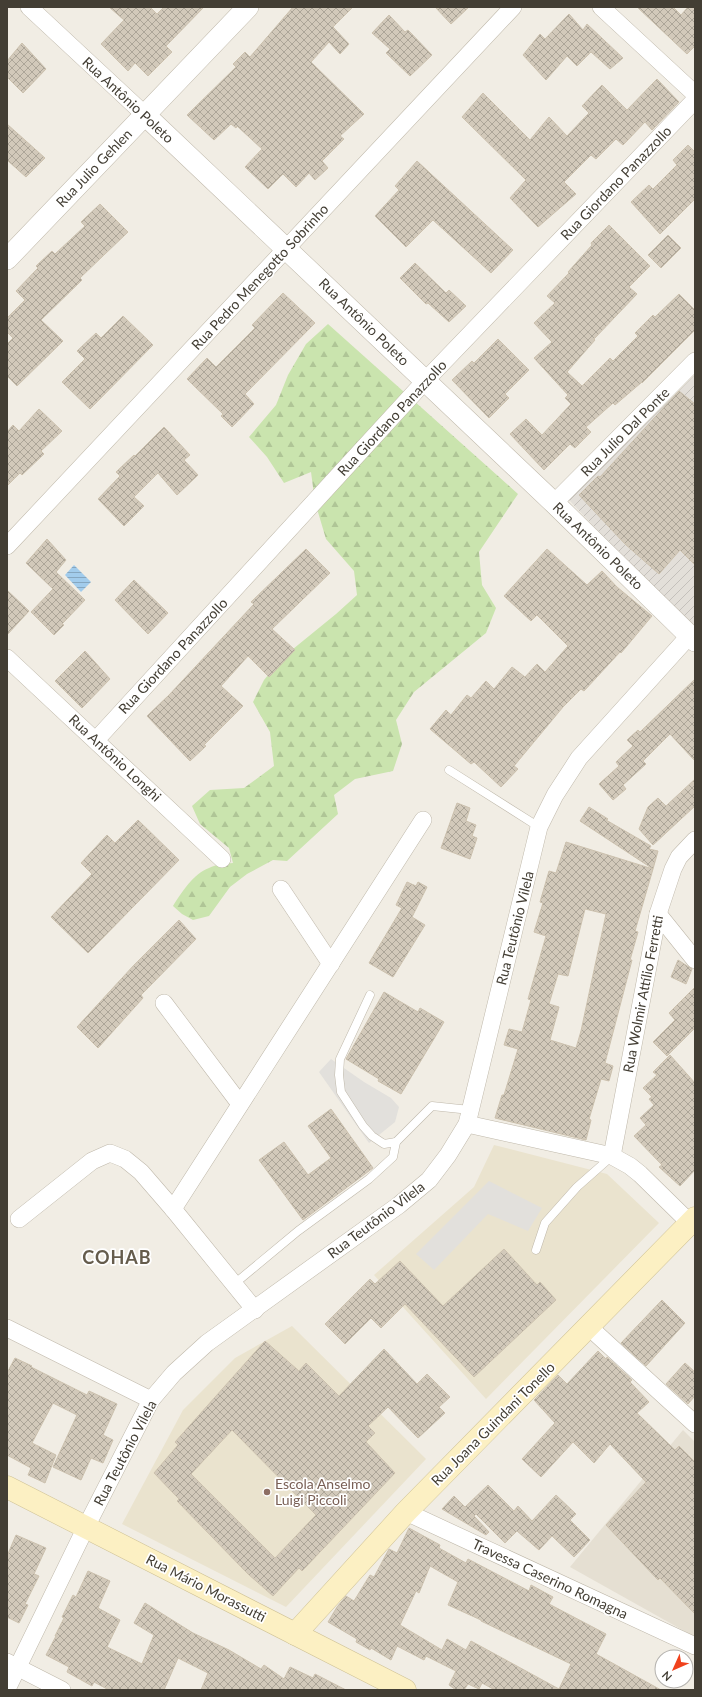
<svg xmlns="http://www.w3.org/2000/svg" width="702" height="1697" font-family="Lato,sans-serif">
	<defs>
		<pattern id="industrial-furrows" width="10" height="10" patternUnits="userSpaceOnUse"><rect width="10" height="10" fill="#e3dfd9"/><path d="M-1 1l2-2M0 10L10 0M9 11l2-2" fill="none" stroke="#c4c0bb"/></pattern>
		<pattern id="forest-firs" width="22" height="20" patternUnits="userSpaceOnUse"><rect width="22" height="20" fill="#cae4ae"/><path d="M5 1l3.5 6h-7zM16 11l3.5 6h-7z" fill="#afc596"/></pattern>
		<pattern id="water-rules" width="6" height="5" patternUnits="userSpaceOnUse"><rect width="6" height="5" fill="#a2ccec"/><path d="M0 2.5h6" fill="none" stroke="#86a7c0"/></pattern>
		<pattern id="building-cross-hatch" width="8" height="8" patternUnits="userSpaceOnUse"><rect width="8" height="8" fill="#d2c9ba"/><path d="M0 0l8 8M0 8l8-8" fill="none" stroke="#aca598"/></pattern>
	</defs>
	<rect width="100%" height="100%" fill="#f1ede4"/>
	<!-- residential -->
	<path fill="#e5dfd2" d="M683,1430L695,1442V1637L570,1567Z"/>
	<!-- industrial -->
	<path fill="url(#industrial-furrows)" d="M695,375V634L569,500Z"/>
	<!-- education -->
	<g fill="#eae3ce">
		<path d="M494,1145L607,1174L659,1223L486,1399L374,1275L474,1187Z"/>
		<path d="M292,1326L426,1459L286,1607L122,1524L183,1410L235,1358Z"/>
	</g>
	<!-- forest -->
	<path fill="url(#forest-firs)" d="M328,324L518,494L479,552L482,585L496,608L486,633L414,692L396,720L402,744L393,771L355,779L334,795L338,814L287,861L273,860L247,874L230,887L209,916L193,920L182,914L173,906C182,892 193,874 209,868C216,864 226,864 233,863L229,848L200,824L192,806L210,790L244,788L274,766L270,732L253,702L264,680L282,658L336,614L357,595L354,571L326,539L315,502L311,472L284,483L267,457L249,437L276,405L288,375L306,344Z"/>
	<!-- parking -->
	<g fill="#e2e0dc">
		<path d="M331,1059L364,1082L391,1098L399,1107L395,1122L369,1143L319,1072Z"/>
		<path d="M489,1181L542,1208L528,1231L488,1214L434,1270L416,1254Z"/>
	</g>
	<!-- water -->
	<path fill="url(#water-rules)" d="M74,565L91,582L81,592L65,575Z"/>
	<!-- building -->
	<g fill="url(#building-cross-hatch)" stroke="#ccc1ae" fill-rule="evenodd">
		<path d="M109,7H150L157,14L164,7H204L166,46L172,52L148,76L135,63L128,71L101,44L124,20Z"/>
		<path d="M293,7H353L333,27L349,44L340,54L329,42L311,62L364,114L340,136L344,139L322,161L328,168L315,180L309,173L296,187L283,174L268,189L245,167L262,149L237,126L236,128L231,124L214,140L187,115L236,67L233,64L245,52L250,57Z"/>
		<path d="M435,7H469L451,24Z"/>
		<path d="M637,7H673L681,15L688,7H695V46L687,54Z"/>
		<path d="M569,14L583,30L587,24L623,58L610,69L591,52L577,66L567,56L546,80L523,55L540,34L545,39Z"/>
		<path d="M389,15L405,32L408,30L432,55L410,76L386,53L390,49L372,33Z"/>
		<path d="M22,43L46,69L23,93L7,77V61Z"/>
		<path d="M657,79L679,102L652,130L645,122L623,145L616,139L596,159L591,155L564,182L576,194L538,227L510,198L526,180L462,117L483,93L530,140L549,117L567,136L589,113L582,106L602,85L627,110Z"/>
		<path d="M7,124L45,158L26,177L7,160Z"/>
		<path d="M688,145L695,152V199L660,234L631,202L649,185L653,189L677,165L673,160Z"/>
		<path d="M417,161L513,250L491,273L433,220L406,247L375,216L399,190L395,186Z"/>
		<path d="M100,204L128,232L80,278L82,280L41,320L63,341L17,386L7,376V344L13,338L7,332V318L25,300L16,291L38,268L36,266L52,251L55,254L85,226L81,222Z"/>
		<path d="M609,225L650,266L629,287L637,294L594,339L595,340L567,372L582,386L610,358L613,361L638,336L635,333L653,315L655,317L679,294L695,310V330L642,383V382L615,405L613,403L586,427L591,432L575,448L570,444L544,470L510,434L526,419L542,435L571,404L565,398L568,395L534,358L552,342L534,323L555,303L547,296L569,273L568,272L592,245L591,243Z"/>
		<path d="M668,235L681,248L661,268L648,255Z"/>
		<path d="M415,263L446,293L449,290L466,306L449,322L428,303L426,304L400,278Z"/>
		<path d="M283,293L315,323L245,394L254,404L232,427L221,416L223,414L187,379L207,358L216,367L255,328L252,325Z"/>
		<path d="M123,316L153,345L90,409L62,382L85,359L77,351L96,333L101,338Z"/>
		<path d="M498,339L529,370L505,394L509,398L489,418L452,380L472,361L474,363Z"/>
		<path d="M679,391L695,404V565L680,550L659,574L625,544L579,495L598,476L600,477Z"/>
		<path d="M39,409L62,431L41,451L44,454L22,475L20,473L7,486V432L13,425L19,431Z"/>
		<path d="M164,427L190,455L184,460L198,475L177,495L158,473L134,497L144,506L124,526L98,499L120,476L116,472L134,455L135,456Z"/>
		<path d="M47,539L66,560L56,572L85,600L62,624L64,625L54,635L31,612L53,589L26,563Z"/>
		<path d="M306,549L330,573L272,629L295,650L269,677L248,656L221,686L243,706L204,745L206,746L190,761L147,716L169,695L254,604L251,602Z"/>
		<path d="M547,549L587,585L602,571L617,587L652,616L621,653L620,652L584,691L581,689L563,707L514,766L518,769L501,787L474,762L471,764L430,729L446,710L451,715L467,695L471,698L486,681L494,689L512,667L525,677L537,664L545,672L568,646L537,615L531,621L504,596Z"/>
		<path d="M134,580L168,613L148,634L115,600Z"/>
		<path d="M7,590L29,611L7,635Z"/>
		<path d="M85,651L110,679L82,708L55,681Z"/>
		<path d="M695,679V761L670,734L643,761L646,764L623,785L626,789L613,800L599,784L619,766L616,762L633,746L627,740L638,730L640,732Z"/>
		<path d="M695,779V806L653,845L639,829L648,807L658,798L666,806Z"/>
		<path d="M457,803L470,808L466,821L476,825L472,836L477,838L470,859L441,848Z"/>
		<path d="M589,807L608,819L606,820L651,846L649,849L658,851L653,869L580,821Z"/>
		<path d="M138,820L179,860L88,953L51,917L92,874L81,863L107,835L115,843Z"/>
		<path d="M566,842L653,869L635,931L638,932L630,960H632L605,1063L613,1066L609,1081L601,1079L589,1119L591,1120L586,1140L495,1118L502,1095H504L518,1049L504,1045L509,1029L522,1032L531,1000L528,999L546,936L534,932L543,903L540,902L549,871L556,873ZM585,909L606,914L581,1031L576,1048L550,1040L559,1007L549,1004L558,974L568,976Z"/>
		<path d="M407,882L416,886L418,882L427,887L412,917L425,925L393,977L369,963L402,908L396,905Z"/>
		<path d="M179,920L196,939L141,995L143,998L98,1048L77,1027L134,965Z"/>
		<path d="M678,960L692,969L686,984L671,977Z"/>
		<path d="M695,987V1028L667,1056L653,1042L675,1020L669,1013Z"/>
		<path d="M384,992L418,1012L420,1008L444,1022L401,1094L378,1081L379,1079L346,1059Z"/>
		<path d="M670,1055L695,1083V1170L680,1186L659,1167L662,1165L634,1136L646,1125L640,1118L654,1105L649,1099L652,1097L643,1088L657,1075L653,1072Z"/>
		<path d="M331,1109L373,1168L303,1220L259,1160L284,1142L308,1175L331,1158L308,1126Z"/>
		<path d="M504,1249L537,1285L540,1282L556,1300L474,1377L405,1304L381,1328L371,1318L345,1344L325,1324L370,1279L375,1284L400,1261L443,1306Z"/>
		<path d="M662,1300L685,1323L646,1366L621,1343Z"/>
		<path d="M265,1341L299,1371L306,1363L339,1396L384,1349L417,1384L427,1374L450,1397L439,1407L445,1413L418,1438L388,1407L368,1426L375,1433L366,1442L395,1473L302,1571L299,1568L273,1596L248,1574L177,1501L179,1499L154,1473L178,1445L175,1442ZM232,1430L316,1515L275,1558L191,1474Z"/>
		<path d="M598,1351L606,1359L607,1357L632,1380L630,1382L649,1402L637,1413L675,1450L679,1446L695,1462V1614L660,1578L658,1580L606,1525L646,1482L610,1444L594,1463L573,1442L541,1477L522,1459L555,1423L534,1400L558,1375L567,1384Z"/>
		<path d="M15,1358L32,1366L31,1367L87,1395L89,1391L117,1404L103,1435L113,1440L103,1463L91,1458L81,1480L53,1467L77,1415L53,1403L32,1443L56,1455L45,1483L28,1475L31,1468L7,1455V1373Z"/>
		<path d="M685,1363L695,1372V1396L688,1404L666,1384Z"/>
		<path d="M488,1485L514,1511L518,1506L532,1521L556,1495L576,1514L570,1520L590,1540L574,1557L552,1536L539,1550L517,1531L505,1543L476,1514L474,1516L489,1532L486,1535L442,1509L454,1496L465,1507Z"/>
		<path d="M409,1528L440,1545L439,1548L466,1563L468,1559L529,1591L531,1585L553,1597L549,1604L606,1634L596,1654L661,1690H495L482,1683L479,1689L468,1684L464,1690H456L449,1685L456,1671L426,1656L424,1660L397,1646L391,1660L371,1648L370,1650L356,1642L357,1639L328,1622L337,1607L346,1596L354,1601L370,1575L374,1577L389,1549L397,1553ZM430,1566L458,1582L448,1605L481,1620V1621L571,1664L559,1689L471,1641L466,1650L447,1639L442,1650L400,1625L416,1591L419,1593Z"/>
		<path d="M16,1535L46,1548L34,1574L39,1576L25,1604L28,1605L19,1623L7,1617V1556Z"/>
		<path d="M88,1571L110,1581L98,1608L120,1620L107,1647L142,1664L154,1635L134,1623L145,1603L193,1633L229,1650L261,1669L264,1665L284,1679L290,1667L313,1678L315,1674L346,1690H201L208,1673L178,1658L164,1690H109L94,1682L92,1686L67,1672L69,1667L46,1655L56,1636H55L64,1618L62,1617L73,1595L76,1597Z"/>
	</g>
	<g fill="none" stroke-linecap="round" stroke-linejoin="round">
		<defs>
			<g id="service">
				<path d="M449,770L539,827"/>
				<path d="M370,995L340,1059L339,1075L341,1092L363,1126L372,1136L384,1144L396,1142L432,1106L470,1110"/>
				<path d="M536,1250L545,1223L577,1187L611,1157"/>
				<path d="M233,1285L298,1231L369,1179L393,1157L396,1142"/>
			</g>
			<g id="minor">
				<path d="M29,7L145,115"/>
				<path d="M601,7L695,94"/>
				<path d="M554,503L695,361"/>
				<path d="M7,546L513,7"/>
				<path d="M7,658L222,859"/>
				<path d="M96,740L425,381L695,100"/>
				<path d="M281,889L331,964"/>
				<path d="M658,914L695,960"/>
				<path d="M164,1003L240,1104"/>
				<path d="M467,1124L612,1156L630,1166L640,1174L690,1223"/>
				<path d="M612,1156L658,914L673,869L679,857L695,840"/>
				<path d="M173,1209L423,820"/>
				<path d="M19,1219L92,1161L110,1153L125,1159L141,1172L173,1209L255,1310"/>
				<path d="M589,1327L695,1424"/>
				<path d="M7,1328L151,1400"/>
				<path d="M406,1512L695,1646"/>
				<path d="M7,1662L62,1690"/>
				<path d="M7,1689L86,1527L151,1400L174,1373L207,1343L399,1205L429,1180L448,1155L467,1124L539,827L555,795L579,758L690,635"/>
			</g>
			<g id="tertiary">
				<path d="M145,115L554,503L695,641"/>
				<path d="M7,259L248,7"/>
			</g>
			<g id="secondary">
				<path d="M7,1487L405,1690"/>
				<path d="M295,1634L406,1512L695,1218"/>
			</g>
		</defs>
		<!-- service casing -->
		<use href="#service" stroke="#bfb8aa" stroke-width="9"/>
		<!-- minor casing -->
		<use href="#minor" stroke="#bfb8aa" stroke-width="18"/>
		<!-- tertiary casing -->
		<use href="#tertiary" stroke="#bfb8aa" stroke-width="22"/>
		<!-- secondary casing -->
		<use href="#secondary" stroke="#cfc296" stroke-width="23"/>
		<!-- service -->
		<use href="#service" stroke="#fff" stroke-width="8"/>
		<!-- minor -->
		<use href="#minor" stroke="#fff" stroke-width="17"/>
		<!-- tertiary -->
		<use href="#tertiary" stroke="#fff" stroke-width="21"/>
		<!-- secondary -->
		<use href="#secondary" stroke="#fcf0c3" stroke-width="22"/>
	</g>
	<!-- markers -->
	<circle fill="#8d6e63" stroke="#fff" stroke-width="1.5" cx="267" cy="1492" r="4"/>
	<g text-anchor="middle" stroke-width="3.5" stroke-linejoin="round" paint-order="stroke">
		<!-- street labels -->
		<g font-size="14" fill="#433e34" stroke="#fff">
			<text transform="translate(128 100) rotate(43)" y="5">Rua Antônio Poleto</text>
			<text transform="translate(94 168) rotate(-46)" y="5">Rua Julio Gehlen</text>
			<text transform="translate(616 183) rotate(-46)" y="5">Rua Giordano Panazzollo</text>
			<text transform="translate(260 277) rotate(-47)" y="5">Rua Pedro Menegotto Sobrinho</text>
			<text transform="translate(364 322) rotate(44)" y="5">Rua Antônio Poleto</text>
			<text transform="translate(392 418) rotate(-47)" y="5">Rua Giordano Panazzollo</text>
			<text transform="translate(625 432) rotate(-45)" y="5">Rua Julio Dal Ponte</text>
			<text transform="translate(598 546) rotate(44)" y="5">Rua Antônio Poleto</text>
			<text transform="translate(173 656) rotate(-47)" y="5">Rua Giordano Panazzollo</text>
			<text transform="translate(115 758) rotate(43)" y="5">Rua Antônio Longhi</text>
			<text transform="translate(515 928) rotate(-76)" y="5">Rua Teutônio Vilela</text>
			<text transform="translate(643 994) rotate(-79)" y="5">Rua Wolmir Attílio Ferretti</text>
			<text transform="translate(376 1220) rotate(-37)" y="5">Rua Teutônio Vilela</text>
			<text transform="translate(493 1424) rotate(-45)" y="5">Rua Joana Guindani Tonello</text>
			<text transform="translate(125 1453) rotate(-62)" y="5">Rua Teutônio Vilela</text>
			<text transform="translate(550 1579) rotate(25)" y="5">Travessa Caserino Romagna</text>
			<text transform="translate(206 1588) rotate(27)" y="5">Rua Mário Morassutti</text>
		</g>
		<!-- education labels -->
		<g font-size="14" fill="#785e54" stroke="#fff" text-anchor="start">
			<text x="275" y="1489">Escola Anselmo<tspan x="275" dy="16">Luigi Piccoli</tspan></text>
		</g>
		<!-- district labels -->
		<g font-size="18" font-weight="bold" letter-spacing="1" fill="#655c4c" stroke="#fff">
			<text x="117" y="1264">COHAB</text>
		</g>
	</g>
	<!-- border -->
	<rect width="702" height="1697" fill="none" stroke="#433e34" stroke-width="16"/>
	<!-- north arrow -->
	<g transform="translate(674 1669) rotate(225)"><circle r="19" fill="#ffffff" stroke="#b4b2ae"/>
	<path d="M0-3L7 15L0 10L-7 15Z" fill="#f0421d"/>
	<text y="-6" font-size="11" font-weight="bold" text-anchor="middle" fill="#433e34">N</text>
	</g>
</svg>
